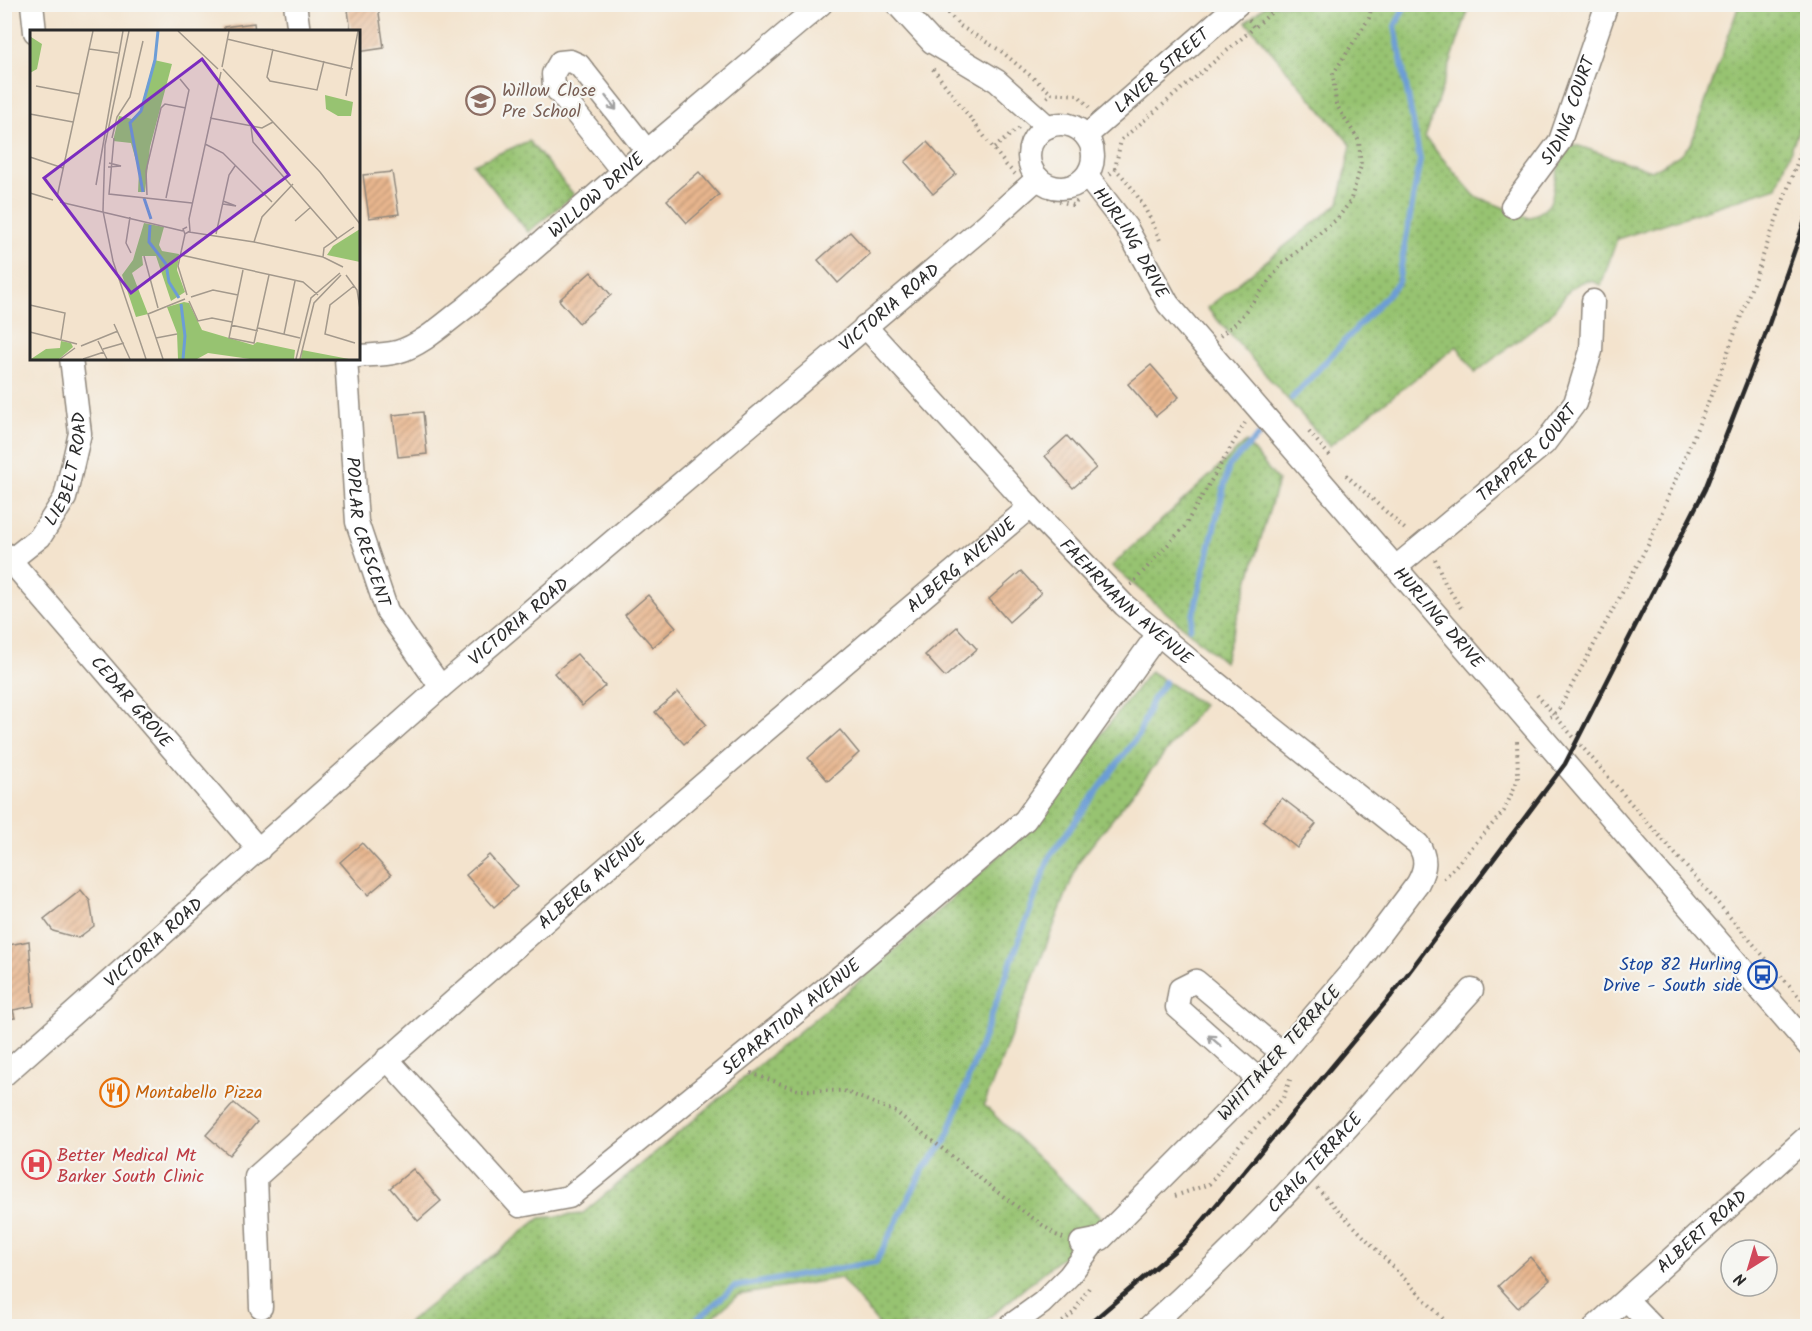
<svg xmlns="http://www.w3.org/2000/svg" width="1812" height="1331" font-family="Kalam,sans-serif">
	<defs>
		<pattern id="park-dots" width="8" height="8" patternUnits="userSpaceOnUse" patternTransform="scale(1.5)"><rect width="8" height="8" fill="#97c371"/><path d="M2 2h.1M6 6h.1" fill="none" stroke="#7b9f5d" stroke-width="1.8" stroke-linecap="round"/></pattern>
		<pattern id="building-hatch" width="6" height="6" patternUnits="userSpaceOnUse" patternTransform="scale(1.5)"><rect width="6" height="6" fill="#e8b68e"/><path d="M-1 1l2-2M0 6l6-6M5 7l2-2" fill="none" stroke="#bc9474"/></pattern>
	</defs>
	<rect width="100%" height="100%" fill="#f6f6f2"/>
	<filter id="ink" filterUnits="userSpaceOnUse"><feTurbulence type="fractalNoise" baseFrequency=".0167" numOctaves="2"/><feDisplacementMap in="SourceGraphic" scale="12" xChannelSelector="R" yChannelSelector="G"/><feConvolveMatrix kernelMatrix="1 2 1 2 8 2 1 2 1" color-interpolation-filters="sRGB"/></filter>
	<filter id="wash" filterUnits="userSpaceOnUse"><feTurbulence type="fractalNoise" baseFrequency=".008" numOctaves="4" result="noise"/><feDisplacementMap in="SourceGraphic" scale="24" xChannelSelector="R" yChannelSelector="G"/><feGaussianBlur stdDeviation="1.35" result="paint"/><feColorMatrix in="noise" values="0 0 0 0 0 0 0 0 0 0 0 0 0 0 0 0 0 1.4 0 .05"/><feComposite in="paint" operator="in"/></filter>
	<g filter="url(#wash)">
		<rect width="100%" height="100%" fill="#f3e3cd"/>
		<!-- park -->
		<g fill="url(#park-dots)" stroke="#61774e" stroke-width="1.5">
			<path d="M1266,5H1470L1425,138L1475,196L1529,218C1556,205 1550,202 1556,176C1559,165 1564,155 1567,144L1579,146L1652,171L1678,156L1691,144L1739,5H1807V107L1777,187L1617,239L1601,285L1592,281L1581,282L1571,288L1549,316L1475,373L1457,346L1329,446L1207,308L1339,203L1351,145L1246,22Z"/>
			<path d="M529,141L574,195L528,232L473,164Z"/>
			<path d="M1246,442L1278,481L1224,662L1112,566Z"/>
			<path d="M1150,671L1203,705L1079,861L984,1105L1103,1220L1080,1242L979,1326H880L841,1278L738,1295L703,1326H404L540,1218L582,1214L870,972L1026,832Z"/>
		</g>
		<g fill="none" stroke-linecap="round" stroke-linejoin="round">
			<!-- stream -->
			<g stroke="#6c9dd6" stroke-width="6">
				<path d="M1292,398L1398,283L1420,160L1395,26L1406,4"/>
				<path d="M1190,628L1229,466L1258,436"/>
				<path d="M689,1326L734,1287L876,1262L924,1168L945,1142L1050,856L1139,734L1152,700L1165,682"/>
			</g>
		</g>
		<g id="blocks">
			<!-- building -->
			<g fill="url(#building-hatch)">
				<path d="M378,6L384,48L358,52V32H351L348,10Z"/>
				<path d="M254,23L255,32H225L224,27Z"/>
				<path d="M927,142L956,174L933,194L905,162Z"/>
				<path d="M392,172L399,214L369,218L363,175Z"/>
				<path d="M699,172L719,195L687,223L667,200Z"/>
				<path d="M850,232L870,254L838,283L818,260Z"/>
				<path d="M591,272L611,295L579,323L559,300Z"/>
				<path d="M1151,365L1179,397L1156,416L1128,384Z"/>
				<path d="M423,412L427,454L398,457L393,415Z"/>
				<path d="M1067,436L1096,468L1073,488L1045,456Z"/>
				<path d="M1021,571L1041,593L1009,622L989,599Z"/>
				<path d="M648,595L676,627L653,647L625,615Z"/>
				<path d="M957,627L977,649L945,677L925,655Z"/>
				<path d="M577,654L605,686L582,706L554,673Z"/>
				<path d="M678,692L706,724L684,744L655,712Z"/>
				<path d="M840,730L859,753L828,781L808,758Z"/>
				<path d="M1282,798L1316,824L1297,848L1263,821Z"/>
				<path d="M362,843L391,875L368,895L340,862Z"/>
				<path d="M489,855L517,887L494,907L466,875Z"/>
				<path d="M81,890L90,901L94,926L78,938L53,931L44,919Z"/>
				<path d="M29,941L34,1006L13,1010L15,1018L4,1019V946Z"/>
				<path d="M234,1103L257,1122L229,1155L206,1135Z"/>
				<path d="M413,1169L441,1201L418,1221L390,1188Z"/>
				<path d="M1530,1257L1550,1280L1518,1308L1498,1286Z"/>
			</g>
		</g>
	</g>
	<g filter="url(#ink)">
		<use href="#blocks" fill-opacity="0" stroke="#8f877c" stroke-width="1.5"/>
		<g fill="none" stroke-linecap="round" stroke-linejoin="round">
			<defs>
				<g id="minor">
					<path d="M32,4L35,32"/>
					<path d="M295,4L299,32"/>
					<path d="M897,4L932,42L997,81L1048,127"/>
					<circle cx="1061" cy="156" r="32"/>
					<path id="s1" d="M1086,136L1238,4"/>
					<path d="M623,172L554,86L553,74L560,62L570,61L579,65L647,151"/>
					<path id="s2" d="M1087,176L1126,227L1168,304L1808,1045"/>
					<path id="s3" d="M1512,206L1560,141L1607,4"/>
					<path id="s4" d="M865,326L1030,507L1124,605L1214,681L1418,844C1427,858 1426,868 1418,883L1352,971L1259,1080L1101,1239L1081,1243"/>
					<path id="s5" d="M358,356C371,355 385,355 397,352C422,345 445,323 465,308L647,151L821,4"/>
					<path id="s6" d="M346,358L357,522L387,611L441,687"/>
					<path id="s7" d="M4,553L259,850"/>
					<path id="s8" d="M11,560L40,537L65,498L80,433L71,358"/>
					<path id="s9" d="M1396,567L1544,444L1575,403L1591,351L1593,301"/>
					<path id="s10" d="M387,1059L520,1206L569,1197L862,959L1025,820L1158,634"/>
					<path id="s11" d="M4,1075L441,687L980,230L1038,178"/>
					<path d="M1259,1080L1177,1007L1180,989L1196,981L1282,1053"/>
					<path d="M1627,1300L1652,1326"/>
					<path id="s12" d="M261,1307L256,1177C510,949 768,726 1030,507"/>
					<path d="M1010,1326L1042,1303L1069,1276L1096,1240"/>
					<path id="s13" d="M1150,1326C1266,1223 1368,1104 1472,990"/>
					<path id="s14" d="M1596,1326L1808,1136"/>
				</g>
			</defs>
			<!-- minor casing -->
			<use href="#minor" stroke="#8f877c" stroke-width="25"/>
			<!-- path -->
			<g stroke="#8f877c" stroke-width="4" stroke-dasharray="1.5 4.5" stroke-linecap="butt">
				<path d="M940,4L960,26L1001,51L1051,93"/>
				<path d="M1249,20L1254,28L1281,4"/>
				<path d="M933,69L1006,165L1015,174"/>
				<path d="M1047,97L1051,93L1078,95L1089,107"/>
				<path d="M994,148L1020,127"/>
				<path d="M1115,169L1121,140L1254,28"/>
				<path d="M1110,174L1115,169C1136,188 1151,218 1161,243"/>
				<path d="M1048,197L1072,205L1079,200"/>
				<path d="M1220,336L1237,322L1283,263L1337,219L1350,202L1361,166L1359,141L1336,104L1333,74L1369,18L1372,4"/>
				<path d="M1309,432L1330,456"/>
				<path d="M1346,475L1407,531"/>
				<path d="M1435,559L1445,583L1461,608"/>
				<path d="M1131,585L1184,527L1245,423"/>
				<path d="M1537,695L1808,1007"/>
				<path d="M1550,717L1558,711L1648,545L1719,376L1808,133"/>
				<path d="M1444,879L1504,811L1518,779L1517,741"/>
				<path d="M751,1073L798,1090L844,1091L896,1112L996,1191L1056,1235L1063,1238"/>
				<path d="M1317,1188L1450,1326"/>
				<path d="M1175,1196L1209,1184L1240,1144L1283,1098L1291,1077"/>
				<path d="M1058,1326L1074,1312L1090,1286"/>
			</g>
			<!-- minor -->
			<use href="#minor" stroke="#fff" stroke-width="22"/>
			<!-- rail -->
			<path stroke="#2b2b2b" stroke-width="4.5" d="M1087,1326L1186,1241L1391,996L1565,764L1705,489L1763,341L1808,212"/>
		</g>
		<!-- one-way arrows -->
		<defs><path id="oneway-shaft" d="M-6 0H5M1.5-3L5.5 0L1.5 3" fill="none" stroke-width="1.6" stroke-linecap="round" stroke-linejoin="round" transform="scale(1.5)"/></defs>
		<g stroke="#a0a0a0">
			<use href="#oneway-shaft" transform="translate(611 103) rotate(52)"/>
			<use href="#oneway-shaft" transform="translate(1215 1041) rotate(-139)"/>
		</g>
	</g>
	<!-- icons -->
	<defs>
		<symbol id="school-ring" viewBox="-11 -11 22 22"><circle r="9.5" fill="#f6f6f2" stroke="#8d6e63" stroke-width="1.5"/><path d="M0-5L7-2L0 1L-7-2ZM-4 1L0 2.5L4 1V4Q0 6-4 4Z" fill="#8d6e63"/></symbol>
		<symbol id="bus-ring" viewBox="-11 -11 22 22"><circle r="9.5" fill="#f6f6f2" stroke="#1a4fb4" stroke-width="1.5"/><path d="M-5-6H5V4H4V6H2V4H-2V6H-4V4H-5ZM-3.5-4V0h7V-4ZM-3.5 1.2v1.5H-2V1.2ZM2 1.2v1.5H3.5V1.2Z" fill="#1a4fb4"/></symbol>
		<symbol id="restaurant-ring" viewBox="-11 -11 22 22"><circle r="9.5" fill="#f6f6f2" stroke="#e8710a" stroke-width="1.5"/><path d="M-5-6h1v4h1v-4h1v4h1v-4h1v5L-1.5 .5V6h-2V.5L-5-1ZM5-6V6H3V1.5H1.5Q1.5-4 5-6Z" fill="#e8710a"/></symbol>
		<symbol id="hospital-ring" viewBox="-11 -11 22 22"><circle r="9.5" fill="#f6f6f2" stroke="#e0444e" stroke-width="1.5"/><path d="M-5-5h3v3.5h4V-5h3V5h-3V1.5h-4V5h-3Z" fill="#e0444e"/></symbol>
	</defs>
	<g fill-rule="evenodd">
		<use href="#school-ring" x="464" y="84" width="33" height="33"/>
		<use href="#bus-ring" x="1746" y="958" width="33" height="33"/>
		<use href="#restaurant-ring" x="98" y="1076" width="33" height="33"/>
		<use href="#hospital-ring" x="20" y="1148" width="33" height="33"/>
	</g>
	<g text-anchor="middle" stroke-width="4.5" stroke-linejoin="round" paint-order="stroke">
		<!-- street labels -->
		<g font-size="18" fill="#2b2b2b" stroke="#f6f6f2">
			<text dy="6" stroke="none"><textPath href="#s1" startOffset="100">LAVER STREET</textPath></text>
			<text dy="6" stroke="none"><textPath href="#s3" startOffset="112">SIDING COURT</textPath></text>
			<text dy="6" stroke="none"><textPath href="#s5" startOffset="294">WILLOW DRIVE</textPath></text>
			<text dy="6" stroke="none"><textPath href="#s2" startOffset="80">HURLING DRIVE</textPath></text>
			<text dy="6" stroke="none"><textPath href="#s11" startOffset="1172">VICTORIA ROAD</textPath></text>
			<text dy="6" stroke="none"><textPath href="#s9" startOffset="174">TRAPPER COURT</textPath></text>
			<text dy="6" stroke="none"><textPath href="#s8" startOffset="112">LIEBELT ROAD</textPath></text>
			<text dy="6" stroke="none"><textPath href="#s6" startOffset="176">POPLAR CRESCENT</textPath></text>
			<text dy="6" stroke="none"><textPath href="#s12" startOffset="1064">ALBERG AVENUE</textPath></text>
			<text dy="6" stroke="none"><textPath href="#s4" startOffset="380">FAEHRMANN AVENUE</textPath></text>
			<text dy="6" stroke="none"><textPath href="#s2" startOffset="566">HURLING DRIVE</textPath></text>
			<text dy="6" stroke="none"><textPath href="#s11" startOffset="686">VICTORIA ROAD</textPath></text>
			<text dy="6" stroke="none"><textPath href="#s7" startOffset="196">CEDAR GROVE</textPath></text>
			<text dy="6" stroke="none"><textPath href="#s12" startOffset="578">ALBERG AVENUE</textPath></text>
			<text dy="6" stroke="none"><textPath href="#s11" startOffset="200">VICTORIA ROAD</textPath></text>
			<text dy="6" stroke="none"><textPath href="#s10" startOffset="534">SEPARATION AVENUE</textPath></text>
			<text transform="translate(1279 1053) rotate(-48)" y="6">WHITTAKER TERRACE</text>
			<text dy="6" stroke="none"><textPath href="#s13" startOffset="232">CRAIG TERRACE</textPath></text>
			<text dy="6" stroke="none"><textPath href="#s14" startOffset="142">ALBERT ROAD</textPath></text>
		</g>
		<!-- education labels -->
		<g font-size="18" fill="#785e54" stroke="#f6f6f2" text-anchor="start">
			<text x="502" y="96">Willow Close<tspan x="502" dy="21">Pre School</tspan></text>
		</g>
		<!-- transit labels -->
		<g font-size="18" fill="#164399" stroke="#f6f6f2" text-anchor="end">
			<text x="1742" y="970">Stop 82 Hurling<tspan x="1742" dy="21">Drive - South side</tspan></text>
		</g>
		<!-- food labels -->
		<g font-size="18" fill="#c56008" stroke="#f6f6f2" text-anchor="start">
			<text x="135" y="1098">Montabello Pizza</text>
		</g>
		<!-- health labels -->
		<g font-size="18" fill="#be3a42" stroke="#f6f6f2" text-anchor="start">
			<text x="57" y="1161">Better Medical Mt<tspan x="57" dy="21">Barker South Clinic</tspan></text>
		</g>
	</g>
	<!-- overview -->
	<g transform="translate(30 30)">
		<rect width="330" height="330" fill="#f3e3cd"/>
		<path d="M1,7L12,14L7,39L0,43ZM295,65L323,72L321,86H308L296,79Z" fill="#97c371"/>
		<path d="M124,30L142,34L120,117L115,162H108L109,141L101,113L83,111L89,86L102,89L110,81ZM114,193L134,197L129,215L132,221L149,224L147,240L155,262L141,271L126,226H112L113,235L102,243L118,284L106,287L92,245L103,230ZM330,199V232L297,225L303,216ZM154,272L159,273L172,300L223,315L227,312L265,320L264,329H220L178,323L167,329H148L147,303L137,277ZM31,311L41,313L43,317L29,329H1L16,319L30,318ZM272,320L319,329H271Z" fill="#97c371"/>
		<path fill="none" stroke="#6c9dd6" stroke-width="3" d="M113,162L100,93L111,81L125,30L128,1M114,168L121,189M120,195L119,212L136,234L139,252L149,268M151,274L155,306L153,329"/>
		<path fill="none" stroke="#a3998c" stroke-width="1.5" d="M99,1L75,115L73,181L83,231L116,329M148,1L188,39M197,9L323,39M59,19L88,23M243,19L237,47L240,51L287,60L294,31M192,37L199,1M193,39L290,142L330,194M6,56L49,64M316,66L328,1M0,84L43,92M180,88L232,98L243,92M221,97L223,112L307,208M82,108L87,87L100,67L113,11M84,108L79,164L162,173M175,114L193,123L242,172M0,127L33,138M78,137L91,136L79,133M66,155L93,1M0,163L23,170M117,165L116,141L131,78L135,74L156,78M27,167L63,1M136,168L159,60L150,49M30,172L153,201M193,174L206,176L193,171M100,187L96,213L101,223M265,191L281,177M157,197L153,199L155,204L160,201L159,189L191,42M159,202L224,212L293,227L313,237M155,204L148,236L157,265M186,204L199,145L205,136M224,212L232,187L263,154M151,225L273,252L288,265M114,226L128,278M293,227L294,218L324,197M213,240L199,308L224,313L239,245M316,245L327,260L330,279M324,256L300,275L295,304L325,313M161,267L183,260L208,265M159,271L168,291L182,288L202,292M0,275L35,283L31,309M84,294L100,329M201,295L228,301M228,298L270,308M0,302L47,314M254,304L265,251M126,308L147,304M68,311L77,329M51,316L88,301M73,319L94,313M30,329L45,318M53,329L74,322M133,329L118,284L155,269M266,329L281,268L310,243M270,329L284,273L311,245"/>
		<path fill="#7b2cbf" fill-opacity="0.15" stroke="#7b2cbf" stroke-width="3" d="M172,29L259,145L101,263L14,148Z"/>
		<rect width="330" height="330" fill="none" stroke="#2b2b2b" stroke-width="3"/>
	</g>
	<!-- margin -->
	<rect width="1812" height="1331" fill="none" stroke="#f6f6f2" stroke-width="24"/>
	<!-- north arrow -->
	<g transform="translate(1749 1268) rotate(217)"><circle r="28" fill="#f6f6f2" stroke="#a5a5a2" stroke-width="1.5"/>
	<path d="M0-4.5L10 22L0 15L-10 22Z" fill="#d1495b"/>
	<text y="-9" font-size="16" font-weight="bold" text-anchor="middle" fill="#2b2b2b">N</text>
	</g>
</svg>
